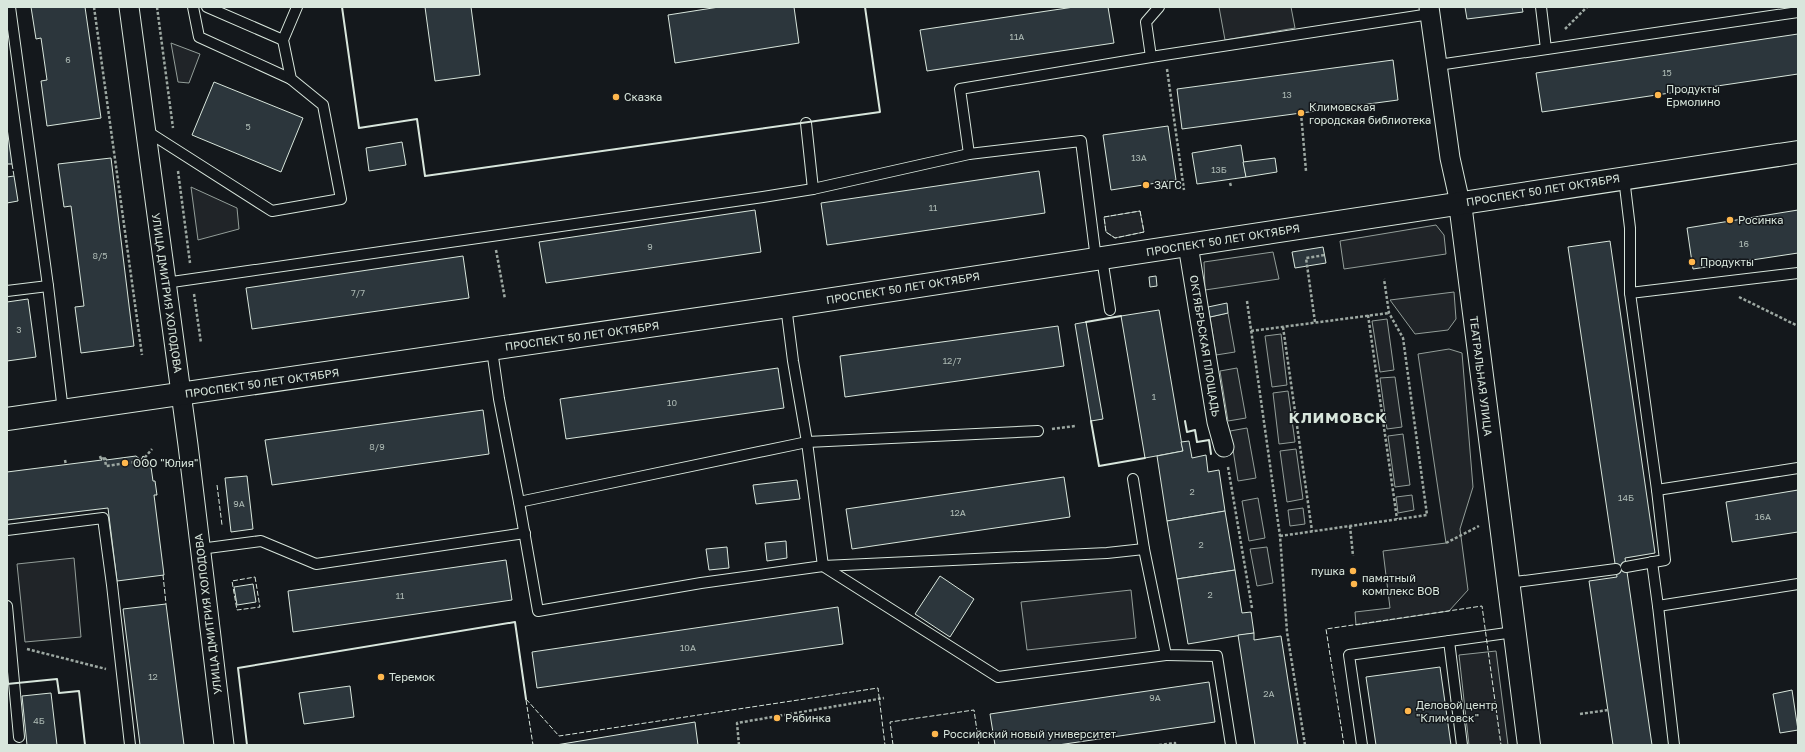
<svg xmlns="http://www.w3.org/2000/svg" width="1805" height="752" font-family="'Golos Text',sans-serif">
	<rect width="100%" height="100%" fill="#14181c"/>
	<!-- green -->
	<g fill="#202428" stroke="#939e99">
		<path d="M1219,7H1291L1295,28L1225,40Z"/>
		<path d="M171,43L200,54L189,83L178,82Z"/>
		<path d="M191,187L237,208L239,229L198,240Z"/>
		<path d="M1140,211L1144,232L1115,238L1106,232L1104,217Z"/>
		<path d="M1436,225L1444,235L1446,254L1344,269L1340,241Z"/>
		<path d="M1273,252L1279,279L1205,290L1204,262Z"/>
		<path d="M1454,292L1456,319L1448,330L1415,334L1390,300Z"/>
		<path d="M1228,313L1235,352L1216,355L1210,317Z"/>
		<path d="M1387,319L1394,370L1380,372L1372,321Z"/>
		<path d="M1281,334L1287,385L1272,387L1265,336Z"/>
		<path d="M1449,349L1462,353L1473,487L1460,529L1468,590L1449,611L1356,625L1355,612L1390,608L1383,551L1446,543L1418,354Z"/>
		<path d="M1237,368L1246,418L1228,421L1220,371Z"/>
		<path d="M1395,377L1402,427L1387,429L1380,378Z"/>
		<path d="M1288,391L1295,442L1279,444L1273,393Z"/>
		<path d="M1247,428L1256,478L1238,481L1230,431Z"/>
		<path d="M1403,434L1410,485L1395,487L1388,436Z"/>
		<path d="M1296,449L1303,499L1287,502L1280,451Z"/>
		<path d="M1412,495L1414,510L1398,513L1396,497Z"/>
		<path d="M1258,498L1265,538L1249,541L1242,501Z"/>
		<path d="M1303,508L1305,524L1290,526L1288,510Z"/>
		<path d="M1267,547L1273,583L1257,586L1250,549Z"/>
		<path d="M74,558L81,637L25,642L17,564Z"/>
		<path d="M1131,590L1136,638L1027,650L1021,602Z"/>
		<path d="M1496,651L1508,745H1469L1459,655Z"/>
	</g>
	<!-- building -->
	<g fill="#2c363c" stroke="#d8e6dc">
		<path d="M31,7H85L101,118L47,126L41,81L47,80L41,38L36,39Z"/>
		<path d="M425,7H471L480,75L435,81Z"/>
		<path d="M719,7H794L799,43L675,63L668,15Z"/>
		<path d="M1074,7H1108L1114,43L927,71L920,30Z"/>
		<path d="M1465,7H1522L1523,12L1467,19Z"/>
		<path d="M1798,34V74L1542,112L1536,73Z"/>
		<path d="M1393,60L1398,100L1182,129L1177,89Z"/>
		<path d="M214,82L303,118L281,172L192,135Z"/>
		<path d="M1168,126L1176,180L1111,190L1103,135Z"/>
		<path d="M7,128L12,164H7Z"/>
		<path d="M402,142L406,165L369,171L366,148Z"/>
		<path d="M1241,145L1246,177L1197,184L1192,153Z"/>
		<path d="M111,158L134,346L81,353L75,307L84,306L71,206L64,207L58,164Z"/>
		<path d="M1275,158L1277,172L1246,177L1243,162Z"/>
		<path d="M1039,171L1045,213L827,245L821,203Z"/>
		<path d="M14,176L18,201L7,203V177Z"/>
		<path d="M755,210L761,252L546,283L539,242Z"/>
		<path d="M1798,210V253L1693,269L1687,228Z"/>
		<path d="M1610,241L1655,553L1625,558L1652,745H1613L1589,581L1617,577L1568,247Z"/>
		<path d="M1323,247L1326,263L1295,268L1292,252Z"/>
		<path d="M463,256L469,298L252,329L246,288Z"/>
		<path d="M1156,276L1157,286L1150,287L1149,277Z"/>
		<path d="M28,299L36,357L7,361V302Z"/>
		<path d="M1227,303L1228,313L1210,317L1208,307Z"/>
		<path d="M1159,310L1183,451L1145,458L1121,316Z"/>
		<path d="M1086,322L1103,419L1091,421L1075,324Z"/>
		<path d="M1058,326L1064,366L845,397L840,356Z"/>
		<path d="M778,368L784,408L566,439L560,399Z"/>
		<path d="M483,410L489,454L272,485L265,440Z"/>
		<path d="M1189,441L1192,458L1206,455L1208,472L1219,470L1225,511L1167,521L1157,456L1183,451L1181,442Z"/>
		<path d="M136,456L141,460L143,456L147,459L145,463L151,467L153,481H155L157,495H154L164,575L117,581L108,508L7,520V472L102,460L101,458H106V460Z"/>
		<path d="M247,476L253,529L231,532L225,478Z"/>
		<path d="M1064,477L1070,517L852,549L846,509Z"/>
		<path d="M797,480L800,499L756,504L753,485Z"/>
		<path d="M1798,490V532L1732,542L1726,502Z"/>
		<path d="M1225,511L1235,570L1177,579L1167,521Z"/>
		<path d="M786,541L787,558L767,561L765,543Z"/>
		<path d="M727,547L729,568L709,570L706,549Z"/>
		<path d="M506,560L512,600L293,632L288,591Z"/>
		<path d="M1235,570L1242,613L1251,612L1254,633L1188,644L1177,579Z"/>
		<path d="M940,576L974,599L950,637L915,614Z"/>
		<path d="M253,584L256,602L237,605L234,587Z"/>
		<path d="M166,604L184,745H140L123,609Z"/>
		<path d="M838,607L843,644L537,688L532,652Z"/>
		<path d="M1254,633V640L1281,636L1298,745H1255L1238,635Z"/>
		<path d="M1440,667L1451,745H1376L1366,677Z"/>
		<path d="M1209,682L1215,722L1058,745H995L990,714Z"/>
		<path d="M350,686L354,717L304,724L299,693Z"/>
		<path d="M1792,690L1798,730L1780,733L1773,694Z"/>
		<path d="M51,693L57,745H27L22,696Z"/>
		<path d="M695,722L698,745H556Z"/>
	</g>
	<g fill="none" stroke-linecap="round" stroke-linejoin="round">
		<defs>
			<g id="lane">
				<path d="M10,7L48,286L63,411"/>
				<path d="M193,7L199,37L291,79"/>
				<path d="M207,7L283,40"/>
				<path d="M1159,7L1146,22L1151,57L1430,14"/>
				<path d="M1541,7L1546,49"/>
				<path d="M1438,65L1798,12"/>
				<path d="M806,123L813,189"/>
				<path d="M145,130L272,211L341,199L323,105L291,79L283,40L297,7"/>
				<path d="M969,154L960,89L1151,57"/>
				<path d="M1624,178L1630,228V293L1657,490L1665,560L1626,567"/>
				<path d="M1102,258L1110,310"/>
				<path d="M165,283L763,197L813,189L969,154L1081,141L1096,259"/>
				<path d="M7,291L48,286"/>
				<path d="M1630,293L1798,273"/>
				<path d="M786,306L793,361L807,442L823,566L1107,553L1144,549"/>
				<path d="M492,350L499,399L519,502L807,442L1038,431"/>
				<path d="M1133,479L1144,549L1166,655L1217,656L1231,745"/>
				<path d="M1657,490L1798,468"/>
				<path d="M519,502L538,611L701,583L823,566L998,677L1166,655"/>
				<path d="M7,530L103,518L112,585L130,745"/>
				<path d="M200,549L261,541L316,564L525,533"/>
				<path d="M1652,562L1658,606L1798,584"/>
				<path d="M1508,583L1616,569"/>
				<path d="M7,606L19,737"/>
				<path d="M1658,606L1674,745"/>
				<path d="M1449,641L1462,745"/>
				<path d="M1362,745L1349,655L1514,632"/>
			</g>
			<g id="street">
				<path d="M129,7L188,445L224,745"/>
				<path d="M1429,7L1450,158L1460,203"/>
				<path d="M1188,245L1217,422L1224,447"/>
			</g>
			<g id="secondary">
				<path d="M1460,203L1529,745"/>
				<path d="M7,419L774,308L1798,152"/>
			</g>
		</defs>
		<!-- lane casing -->
		<use href="#lane" stroke="#d8e6dc" stroke-width="12"/>
		<!-- street casing -->
		<use href="#street" stroke="#d8e6dc" stroke-width="21"/>
		<!-- secondary casing -->
		<use href="#secondary" stroke="#d8e6dc" stroke-width="24"/>
		<!-- path -->
		<g stroke="#9da8a2" stroke-width="2.5" stroke-dasharray="3 2" stroke-linecap="butt">
			<path d="M94,7L142,355"/>
			<path d="M157,7L173,128"/>
			<path d="M1565,29L1587,7"/>
			<path d="M1167,69L1184,190"/>
			<path d="M1301,113L1306,171"/>
			<path d="M178,171L190,263"/>
			<path d="M1230,183L1231,186"/>
			<path d="M496,250L505,299"/>
			<path d="M194,294L201,343"/>
			<path d="M1739,297L1798,326"/>
			<path d="M1247,301L1280,536L1287,632L1305,745"/>
			<path d="M1368,315L1397,519"/>
			<path d="M1315,322L1306,258L1325,255"/>
			<path d="M1283,327L1312,531"/>
			<path d="M1251,331L1389,313"/>
			<path d="M1052,429L1075,426"/>
			<path d="M100,456L101,459H105L106,466L142,461L152,449"/>
			<path d="M65,460L66,465"/>
			<path d="M1228,467L1252,608"/>
			<path d="M1350,526L1353,556"/>
			<path d="M1280,536L1427,515L1403,338L1389,313L1384,279"/>
			<path d="M1446,543L1479,526"/>
			<path d="M27,649L106,669"/>
			<path d="M1580,714L1608,710"/>
			<path d="M739,745L737,723L884,698"/>
			<path d="M1159,745L1175,743V745"/>
		</g>
		<!-- lane -->
		<use href="#lane" stroke="#14181c" stroke-width="10"/>
		<!-- street -->
		<use href="#street" stroke="#14181c" stroke-width="19"/>
		<!-- secondary -->
		<use href="#secondary" stroke="#14181c" stroke-width="22"/>
		<!-- fence -->
		<g stroke="#d8e6dc" stroke-width="1" stroke-dasharray="5 2" stroke-linecap="butt">
			<path d="M12,164L14,176"/>
			<path d="M1140,211L1144,232L1115,238L1106,232L1104,217Z"/>
			<path d="M217,485L222,525"/>
			<path d="M163,575L166,604"/>
			<path d="M255,577L260,607L237,610L232,581Z"/>
			<path d="M526,699L559,736L878,688L885,745"/>
			<path d="M526,700L533,745"/>
			<path d="M893,745L890,722L974,710L979,745"/>
			<path d="M1344,745L1326,629L1482,606L1501,745"/>
		</g>
		<!-- wall -->
		<g stroke="#d8e6dc" stroke-width="2">
			<path d="M342,7L359,128L417,119L425,176L880,112L865,7"/>
			<path d="M1086,322L1121,316"/>
			<path d="M1091,421L1099,466L1145,458"/>
			<path d="M1185,421L1187,432L1195,430L1197,442L1209,440L1211,454"/>
			<path d="M7,684L57,679L59,693L79,691L85,745"/>
			<path d="M247,745L238,668L515,622L526,699"/>
		</g>
	</g>
	<!-- markers -->
	<g fill="#ffb74d" stroke="#14181c" stroke-width="1.5">
		<circle cx="1658" cy="95" r="4"/>
		<circle cx="616" cy="97" r="4"/>
		<circle cx="1301" cy="113" r="4"/>
		<circle cx="1146" cy="185" r="4"/>
		<circle cx="1730" cy="220" r="4"/>
		<circle cx="1692" cy="262" r="4"/>
		<circle cx="125" cy="463" r="4"/>
		<circle cx="1353" cy="571" r="4"/>
		<circle cx="1354" cy="584" r="4"/>
		<circle cx="381" cy="677" r="4"/>
		<circle cx="1408" cy="711" r="4"/>
		<circle cx="777" cy="718" r="4"/>
		<circle cx="935" cy="734" r="4"/>
	</g>
	<g text-anchor="middle" stroke-width="3" stroke-linejoin="round" paint-order="stroke">
		<!-- number labels -->
		<g font-size="9" fill="#adbab4">
			<text x="1017" y="40">11А</text>
			<text x="68" y="63">6</text>
			<text x="1667" y="76">15</text>
			<text x="1287" y="98">13</text>
			<text x="248" y="130">5</text>
			<text x="1139" y="161">13А</text>
			<text x="1219" y="173">13Б</text>
			<text x="933" y="211">11</text>
			<text x="1744" y="247">16</text>
			<text x="650" y="250">9</text>
			<text x="100" y="259">8/5</text>
			<text x="358" y="296">7/7</text>
			<text x="19" y="333">3</text>
			<text x="952" y="364">12/7</text>
			<text x="1154" y="400">1</text>
			<text x="672" y="406">10</text>
			<text x="377" y="450">8/9</text>
			<text x="1192" y="495">2</text>
			<text x="1626" y="501">14Б</text>
			<text x="239" y="507">9А</text>
			<text x="958" y="516">12А</text>
			<text x="1763" y="520">16А</text>
			<text x="1201" y="548">2</text>
			<text x="1210" y="598">2</text>
			<text x="400" y="599">11</text>
			<text x="688" y="651">10А</text>
			<text x="153" y="680">12</text>
			<text x="1269" y="697">2А</text>
			<text x="1155" y="701">9А</text>
			<text x="39" y="724">4Б</text>
		</g>
		<!-- poi labels -->
		<g font-size="11" fill="#d8e6dc" stroke="#14181c" text-anchor="start">
			<text x="1666" y="93">Продукты<tspan x="1666" dy="13">Ермолино</tspan></text>
			<text x="624" y="101">Сказка</text>
			<text x="1309" y="111">Климовская<tspan x="1309" dy="13">городская библиотека</tspan></text>
			<text x="1154" y="189">ЗАГС</text>
			<text x="1738" y="224">Росинка</text>
			<text x="1700" y="266">Продукты</text>
			<text x="133" y="467">ООО "Юлия"</text>
			<text x="1345" y="575" text-anchor="end">пушка</text>
			<text x="1362" y="582">памятный<tspan x="1362" dy="13">комплекс ВОВ</tspan></text>
			<text x="389" y="681">Теремок</text>
			<text x="1416" y="709">Деловой центр<tspan x="1416" dy="13">"Климовск"</tspan></text>
			<text x="785" y="722">Рябинка</text>
			<text x="943" y="738">Российский новый университет</text>
		</g>
		<!-- street labels -->
		<g font-size="11" fill="#d8e6dc" stroke="#14181c">
			<text transform="translate(1543 190) rotate(-9)" y="4">ПРОСПЕКТ 50 ЛЕТ ОКТЯБРЯ</text>
			<text transform="translate(1223 240) rotate(-9)" y="4">ПРОСПЕКТ 50 ЛЕТ ОКТЯБРЯ</text>
			<text transform="translate(903 288) rotate(-9)" y="4">ПРОСПЕКТ 50 ЛЕТ ОКТЯБРЯ</text>
			<text transform="translate(167 293) rotate(82)" y="4">УЛИЦА ДМИТРИЯ ХОЛОДОВА</text>
			<text transform="translate(582 336) rotate(-8)" y="4">ПРОСПЕКТ 50 ЛЕТ ОКТЯБРЯ</text>
			<text transform="translate(1205 346) rotate(81)" y="4">ОКТЯБРЬСКАЯ ПЛОЩАДЬ</text>
			<text transform="translate(1481 376) rotate(83)" y="4">ТЕАТРАЛЬНАЯ УЛИЦА</text>
			<text transform="translate(262 383) rotate(-8)" y="4">ПРОСПЕКТ 50 ЛЕТ ОКТЯБРЯ</text>
			<text transform="translate(208 614) rotate(-97)" y="4">УЛИЦА ДМИТРИЯ ХОЛОДОВА</text>
		</g>
		<!-- district labels -->
		<g font-size="15" font-weight="bold" letter-spacing="1" fill="#d8e6dc" stroke="#14181c">
			<text x="1338" y="423">КЛИМОВСК</text>
		</g>
	</g>
	<!-- border -->
	<rect width="1805" height="752" fill="none" stroke="#d8e6dc" stroke-width="16"/>
</svg>
